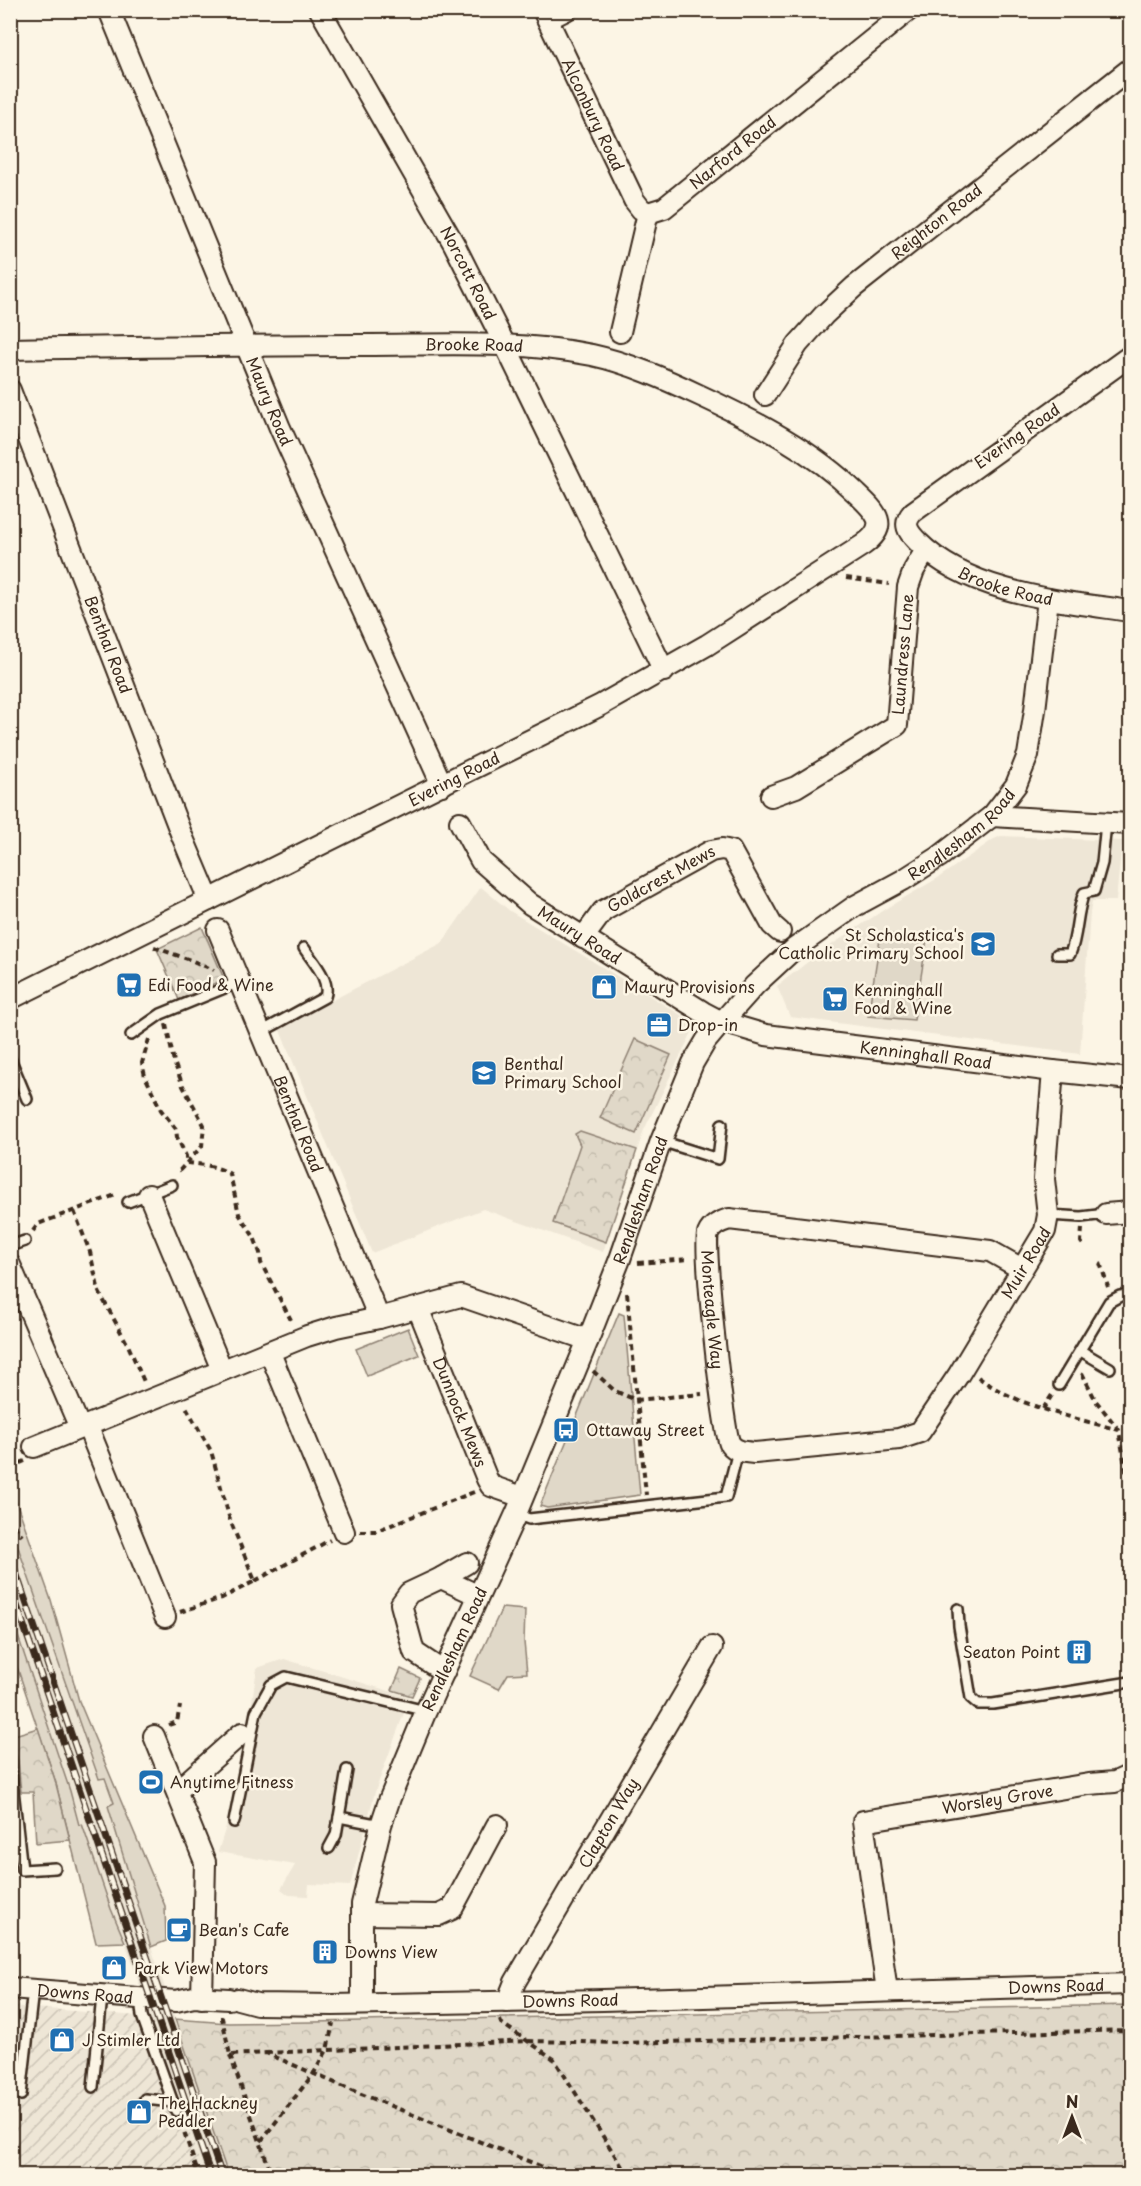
<svg xmlns="http://www.w3.org/2000/svg" width="1141" height="2186" font-family="'Playpen Sans',sans-serif">
	<defs>
		<pattern id="industrial-furrows" width="10" height="10" patternUnits="userSpaceOnUse" patternTransform="scale(1.5)"><rect width="10" height="10" fill="#eee6d6"/><path d="M-1 1l2-2M0 10L10 0M9 11l2-2" fill="none" stroke="#cdc5b7"/></pattern>
		<pattern id="forest-crowns" width="20" height="18" patternUnits="userSpaceOnUse" patternTransform="scale(1.5)"><rect width="20" height="18" fill="#e0d8c8"/><path d="M2 6a3 3 0 1 1 6 0M12 15a3 3 0 1 1 6 0" fill="none" stroke="#c1baab"/></pattern>
	</defs>
	<rect width="100%" height="100%" fill="#fcf5e5"/>
	<filter id="ink" filterUnits="userSpaceOnUse"><feTurbulence type="fractalNoise" baseFrequency=".0167" numOctaves="2"/><feDisplacementMap in="SourceGraphic" scale="12" xChannelSelector="R" yChannelSelector="G"/><feConvolveMatrix kernelMatrix="1 2 1 2 8 2 1 2 1" color-interpolation-filters="sRGB"/></filter>
	<g filter="url(#ink)">
		<!-- built -->
		<g fill="#eee6d6">
			<path d="M1001,836L1122,841L1116,901H1092L1090,913L1080,1054L790,1017L777,986L818,954L885,909L938,878L994,839Z"/>
			<path d="M481,887L510,911L696,1024L644,1130L603,1252L483,1209L372,1253L279,1028L442,943Z"/>
			<path d="M10,1527L98,1779L105,1777L114,1804L108,1806L148,1938L228,2175H204L123,1936L111,1909L82,1825H80L70,1790L11,1612Z"/>
			<path d="M284,1659L412,1698L404,1713L375,1792L350,1886L309,1884L308,1896L289,1895L281,1889L295,1865L218,1852L233,1804L248,1728L257,1668Z"/>
		</g>
		<!-- industrial -->
		<path fill="url(#industrial-furrows)" d="M10,2006L150,2017L204,2175H11Z"/>
		<!-- grass -->
		<g fill="#e0d8c8" stroke="#8e8173" stroke-width="1.5">
			<path d="M881,933L927,939L914,1020L868,1016Z"/>
			<path d="M619,1313L624,1315L640,1495L547,1508L540,1506Z"/>
			<path d="M408,1328L419,1355L367,1376L356,1349Z"/>
			<path d="M11,1487L51,1600L79,1701L165,1906L166,1941L151,1947L108,1806L114,1803L105,1778L99,1779L11,1527Z"/>
			<path d="M502,1608L525,1610L524,1642L527,1673L508,1674L499,1689L470,1676Z"/>
			<path d="M10,1612L70,1791L79,1825L82,1824L111,1909L125,1942L96,1943L55,1780L11,1649Z"/>
		</g>
		<!-- forest -->
		<g fill="url(#forest-crowns)" stroke="#8e8173" stroke-width="1.5">
			<path d="M202,927L224,979L179,1000L157,949Z"/>
			<path d="M635,1039L671,1055L636,1134L600,1118Z"/>
			<path d="M580,1131L637,1150L606,1242L553,1223L580,1145L575,1134Z"/>
			<path d="M401,1669L420,1678L412,1696L392,1690Z"/>
			<path d="M38,1728L55,1780L70,1840L36,1843L33,1792H21L18,1761L11,1736Z"/>
			<path d="M1130,2005V2176L228,2175L175,2019L228,2023L313,2022Z"/>
		</g>
		<g fill="none" stroke-linecap="round" stroke-linejoin="round">
			<defs>
				<g id="lane">
					<path d="M1057,954H1070C1078,934 1076,913 1084,893L1094,891L1102,863L1106,823"/>
					<path d="M261,1032L325,997C331,980 313,962 304,948"/>
					<path d="M131,1035L161,1014L239,982"/>
					<path d="M10,1058L27,1099"/>
					<path d="M661,1141L718,1159L722,1124"/>
					<path d="M128,1202L172,1185"/>
					<path d="M1048,1215L1081,1217L1106,1214"/>
					<path d="M10,1246L25,1241"/>
					<path d="M1081,1351L1110,1368"/>
					<path d="M1059,1385L1109,1302L1120,1296L1130,1295"/>
					<path d="M516,1514L529,1519L726,1497L738,1451"/>
					<path d="M958,1609L959,1626L971,1698L978,1704H993L1130,1682"/>
					<path d="M10,1763L22,1870L55,1868"/>
					<path d="M339,1817L381,1825"/>
					<path d="M234,1822L256,1712L271,1685L286,1677L426,1711"/>
					<path d="M329,1848L336,1835L347,1770"/>
					<path d="M140,1999L142,2016L176,2111"/>
					<path d="M93,2087L102,1996"/>
					<path d="M21,2095L33,1990"/>
					<path d="M145,2099L173,2102"/>
				</g>
				<g id="street">
					<path id="s1" d="M109,10L280,428L442,785"/>
					<path id="s2" d="M320,10L454,244L505,345L664,671"/>
					<path id="s3" d="M543,10L634,200L641,209L648,213"/>
					<path d="M548,19L566,10"/>
					<path id="s4" d="M648,213L664,208L909,10"/>
					<path d="M620,332L648,213"/>
					<path id="s5" d="M10,349C128,347 246,345 364,345C440,345 517,340 592,355C629,363 665,379 699,395C755,421 812,450 856,493C876,512 891,525 863,545L707,645L601,705L10,999"/>
					<path id="s6" d="M1130,356L913,512C902,524 908,532 918,542C970,594 1062,601 1130,611"/>
					<path id="s7" d="M10,390L182,836L209,900"/>
					<path id="s8" d="M765,395L798,344L824,315L854,287L1130,69"/>
					<path id="s9" d="M771,796L796,787L897,725L908,587L914,570L926,550"/>
					<path d="M992,816L1130,824"/>
					<path id="s10" d="M460,822L481,861L530,904L703,1012L722,1022L766,1035L1053,1071L1130,1079"/>
					<path id="s11" d="M218,930L379,1318"/>
					<path id="s12" d="M583,938L603,911L711,851L722,849L731,851L772,925L780,932"/>
					<path d="M149,1195L222,1370"/>
					<path d="M1106,1214L1130,1212"/>
					<path d="M10,1265L80,1428"/>
					<path id="s13" d="M1022,1269L990,1251L729,1219C720,1222 712,1225 708,1234C703,1246 723,1432 730,1444C736,1452 745,1452 755,1453L899,1439L920,1432L959,1374L1045,1231L1048,1215L1044,1179L1053,1071"/>
					<path id="s14" d="M418,1308L487,1479L491,1486L522,1497"/>
					<path d="M270,1353L344,1532"/>
					<path d="M87,1425L165,1617"/>
					<path d="M34,1447L307,1336L336,1327L379,1318L461,1296L588,1340"/>
					<path d="M441,1578L477,1595"/>
					<path d="M444,1672L414,1652L401,1604L409,1593L441,1578L467,1563"/>
					<path d="M154,1736L205,1862L202,1998"/>
					<path d="M177,1791L242,1733"/>
					<path d="M362,1914L439,1915L452,1909L497,1825"/>
					<path id="s15" d="M10,1988L176,2001L194,1997L229,1999"/>
					<path id="s16" d="M887,1991L863,1821L1089,1784L1115,1782L1130,1775"/>
					<path id="s17" d="M238,1999L257,2004L333,2005L603,2000L1130,1984"/>
					<path id="s18" d="M507,2002L515,1982L712,1647"/>
					<path id="s19" d="M362,2004V1904L381,1825L390,1798L426,1711L516,1514L588,1340L620,1259L661,1141L693,1063L706,1041L722,1022L755,985L794,949L855,906L903,880L939,857L992,816L1016,785L1028,755L1035,710L1048,599"/>
				</g>
			</defs>
			<!-- lane casing -->
			<use href="#lane" stroke="#3b2a1e" stroke-width="14"/>
			<!-- street casing -->
			<use href="#street" stroke="#3b2a1e" stroke-width="24"/>
			<!-- path -->
			<g stroke="#3b2a1e" stroke-width="4" stroke-dasharray="6 4.5" stroke-linecap="butt">
				<path d="M846,578L889,584"/>
				<path d="M154,947L193,961L214,970"/>
				<path d="M166,1024L174,1062L183,1086L204,1125L202,1146L180,1170L176,1171"/>
				<path d="M149,1039L142,1063L145,1076L161,1110L176,1129L177,1137L186,1156V1163"/>
				<path d="M187,1163C202,1164 217,1166 230,1174L239,1214L254,1237L260,1253L261,1263L291,1320"/>
				<path d="M74,1211L90,1252L99,1292L128,1345L145,1384"/>
				<path d="M1082,1228L1081,1242L1085,1247"/>
				<path d="M33,1231L38,1224L118,1194"/>
				<path d="M638,1263L690,1259"/>
				<path d="M1100,1263L1108,1287"/>
				<path d="M627,1293L646,1495"/>
				<path d="M593,1371L615,1391L636,1400L702,1394"/>
				<path d="M1082,1373L1096,1401L1119,1430L1128,1483"/>
				<path d="M978,1377C1018,1407 1072,1417 1119,1430"/>
				<path d="M1043,1409L1052,1395"/>
				<path d="M10,1467L25,1461"/>
				<path d="M10,1515L13,1524L22,1535"/>
				<path d="M360,1531H376L474,1492"/>
				<path d="M255,1581L330,1540"/>
				<path d="M180,1612L222,1598L255,1581L230,1520L211,1451L185,1405"/>
				<path d="M169,1725L177,1722L180,1706"/>
				<path d="M220,2018H222L230,2055L266,2053L349,2089L565,2176"/>
				<path d="M500,2020L501,2023L554,2059L628,2176"/>
				<path d="M266,2053L528,2041L624,2043L1130,2030"/>
				<path d="M230,2055L272,2176"/>
				<path d="M181,2123L199,2176"/>
				<path d="M261,2141L314,2073L327,2050L333,2023"/>
			</g>
			<!-- lane -->
			<use href="#lane" stroke="#fcf5e5" stroke-width="9"/>
			<!-- street -->
			<use href="#street" stroke="#fcf5e5" stroke-width="20"/>
			<defs>
				<g id="rail">
					<path d="M10,1555L222,2176"/>
					<path d="M10,1585L211,2176"/>
				</g>
			</defs>
			<!-- rail casing -->
			<use href="#rail" stroke="#3b2a1e" stroke-width="7"/>
			<!-- rail -->
			<use href="#rail" stroke="#fcf5e5" stroke-width="4.5" stroke-dasharray="14" stroke-linecap="butt"/>
		</g>
	</g>
	<!-- icons -->
	<defs>
		<symbol id="school-square" viewBox="-11 -11 22 22"><rect x="-9" y="-9" width="18" height="18" rx="4" fill="#1f6fb2" stroke="#fcf5e5"/><path d="M0-5L7-2L0 1L-7-2ZM-4 1L0 2.5L4 1V4Q0 6-4 4Z" fill="#fff"/></symbol>
		<symbol id="supermarket-square" viewBox="-11 -11 22 22"><rect x="-9" y="-9" width="18" height="18" rx="4" fill="#1f6fb2" stroke="#fcf5e5"/><path d="M-6-5.5h2.5l.6 2H6L4.5 2H-2.5L-4.4-4H-6ZM-1.5 3.2a1.3 1.3 0 1 0 .1 0ZM3 3.2a1.3 1.3 0 1 0 .1 0Z" fill="#fff"/></symbol>
		<symbol id="shop-square" viewBox="-11 -11 22 22"><rect x="-9" y="-9" width="18" height="18" rx="4" fill="#1f6fb2" stroke="#fcf5e5"/><path d="M-5-2.5h2.3a2.7 3.5 0 0 1 5.4 0H5L5.5 6h-11ZM-1.5-2.5h3a1.5 2.3 0 0 0-3 0Z" fill="#fff"/></symbol>
		<symbol id="office-square" viewBox="-11 -11 22 22"><rect x="-9" y="-9" width="18" height="18" rx="4" fill="#1f6fb2" stroke="#fcf5e5"/><path d="M-6-3h4V-5.5h4V-3h4V5H-6ZM-1-4.5V-3h2v-1.5ZM-6 0V1H6V0Z" fill="#fff"/></symbol>
		<symbol id="bus-square" viewBox="-11 -11 22 22"><rect x="-9" y="-9" width="18" height="18" rx="4" fill="#1f6fb2" stroke="#fcf5e5"/><path d="M-5-6H5V4H4V6H2V4H-2V6H-4V4H-5ZM-3.5-4V0h7V-4ZM-3.5 1.2v1.5H-2V1.2ZM2 1.2v1.5H3.5V1.2Z" fill="#fff"/></symbol>
		<symbol id="building-square" viewBox="-11 -11 22 22"><rect x="-9" y="-9" width="18" height="18" rx="4" fill="#1f6fb2" stroke="#fcf5e5"/><path d="M-4-6H4V6H1V3H-1V6H-4ZM-2.5-4.3h1.7v1.8h-1.7ZM.8-4.3h1.7v1.8H.8ZM-2.5-1h1.7V.8h-1.7ZM.8-1h1.7V.8H.8Z" fill="#fff"/></symbol>
		<symbol id="stadium-square" viewBox="-11 -11 22 22"><rect x="-9" y="-9" width="18" height="18" rx="4" fill="#1f6fb2" stroke="#fcf5e5"/><path d="M0-5a6.5 5 0 1 0 0 10a6.5 5 0 1 0 0-10ZM-3.5-1.8h7v3.6h-7Z" fill="#fff"/></symbol>
		<symbol id="cafe-square" viewBox="-11 -11 22 22"><rect x="-9" y="-9" width="18" height="18" rx="4" fill="#1f6fb2" stroke="#fcf5e5"/><path d="M-5.5-4.5H6V0H3Q3 3.5 0 3.5H-2.5Q-5.5 3.5-5.5 0ZM3-3.2v2h1.7v-2ZM-6 4.5H4V6H-6Z" fill="#fff"/></symbol>
	</defs>
	<g fill-rule="evenodd">
		<use href="#school-square" x="968" y="929" width="30" height="30"/>
		<use href="#supermarket-square" x="114" y="970" width="30" height="30"/>
		<use href="#shop-square" x="589" y="972" width="30" height="30"/>
		<use href="#supermarket-square" x="820" y="984" width="30" height="30"/>
		<use href="#office-square" x="644" y="1010" width="30" height="30"/>
		<use href="#school-square" x="469" y="1058" width="30" height="30"/>
		<use href="#bus-square" x="551" y="1415" width="30" height="30"/>
		<use href="#building-square" x="1064" y="1637" width="30" height="30"/>
		<use href="#stadium-square" x="136" y="1767" width="30" height="30"/>
		<use href="#cafe-square" x="164" y="1915" width="30" height="30"/>
		<use href="#building-square" x="310" y="1937" width="30" height="30"/>
		<use href="#shop-square" x="99" y="1953" width="30" height="30"/>
		<use href="#shop-square" x="47" y="2025" width="30" height="30"/>
		<use href="#shop-square" x="124" y="2097" width="30" height="30"/>
	</g>
	<g text-anchor="middle" stroke-width="5" stroke-linejoin="round" paint-order="stroke">
		<!-- street labels -->
		<g font-size="16" fill="#3b2a1e" stroke="#fcf5e5">
			<text dy="6" stroke="none"><textPath href="#s3" startOffset="116">Alconbury Road</textPath></text>
			<text dy="6" stroke="none"><textPath href="#s4" startOffset="105">Narford Road</textPath></text>
			<text dy="6" stroke="none"><textPath href="#s8" startOffset="246">Reighton Road</textPath></text>
			<text dy="6" stroke="none"><textPath href="#s2" startOffset="302">Norcott Road</textPath></text>
			<text dy="6" stroke="none"><textPath href="#s5" startOffset="464">Brooke Road</textPath></text>
			<text dy="6" stroke="none"><textPath href="#s1" startOffset="423">Maury Road</textPath></text>
			<text transform="translate(1017 436) rotate(-35)" y="6">Evering Road</text>
			<text dy="6" stroke="none"><textPath href="#s6" startOffset="402">Brooke Road</textPath></text>
			<text dy="6" stroke="none"><textPath href="#s7" startOffset="273">Benthal Road</textPath></text>
			<text dy="6" stroke="none"><textPath href="#s9" startOffset="216">Laundress Lane</textPath></text>
			<text transform="translate(454 779) rotate(-27)" y="6">Evering Road</text>
			<text dy="6" stroke="none"><textPath href="#s19" startOffset="1362">Rendlesham Road</textPath></text>
			<text dy="6" stroke="none"><textPath href="#s12" startOffset="100">Goldcrest Mews</textPath></text>
			<text dy="6" stroke="none"><textPath href="#s10" startOffset="168">Maury Road</textPath></text>
			<text dy="6" stroke="none"><textPath href="#s10" startOffset="542">Kenninghall Road</textPath></text>
			<text dy="6" stroke="none"><textPath href="#s11" startOffset="210">Benthal Road</textPath></text>
			<text dy="6" stroke="none"><textPath href="#s19" startOffset="858">Rendlesham Road</textPath></text>
			<text dy="6" stroke="none"><textPath href="#s13" startOffset="932">Muir Road</textPath></text>
			<text dy="6" stroke="none"><textPath href="#s13" startOffset="402">Monteagle Way</textPath></text>
			<text dy="6" stroke="none"><textPath href="#s14" startOffset="112">Dunnock Mews</textPath></text>
			<text dy="6" stroke="none"><textPath href="#s19" startOffset="372">Rendlesham Road</textPath></text>
			<text dy="6" stroke="none"><textPath href="#s16" startOffset="308">Worsley Grove</textPath></text>
			<text dy="6" stroke="none"><textPath href="#s18" startOffset="206">Clapton Way</textPath></text>
			<text dy="6" stroke="none"><textPath href="#s17" startOffset="819">Downs Road</textPath></text>
			<text dy="6" stroke="none"><textPath href="#s15" startOffset="75">Downs Road</textPath></text>
			<text dy="6" stroke="none"><textPath href="#s17" startOffset="333">Downs Road</textPath></text>
		</g>
		<!-- poi labels -->
		<g font-size="16" fill="#3b2a1e" stroke="#fcf5e5" text-anchor="start">
			<text x="964" y="941" text-anchor="end">St Scholastica's<tspan x="964" dy="18">Catholic Primary School</tspan></text>
			<text x="148" y="991">Edi Food &amp; Wine</text>
			<text x="624" y="993">Maury Provisions</text>
			<text x="854" y="996">Kenninghall<tspan x="854" dy="18">Food &amp; Wine</tspan></text>
			<text x="678" y="1031">Drop-in</text>
			<text x="504" y="1070">Benthal<tspan x="504" dy="18">Primary School</tspan></text>
			<text x="586" y="1436">Ottaway Street</text>
			<text x="1060" y="1658" text-anchor="end">Seaton Point</text>
			<text x="170" y="1788">Anytime Fitness</text>
			<text x="198" y="1936">Bean's Cafe</text>
			<text x="344" y="1958">Downs View</text>
			<text x="134" y="1974">Park View Motors</text>
			<text x="82" y="2046">J Stimler Ltd</text>
			<text x="158" y="2109">The Hackney<tspan x="158" dy="18">Peddler</tspan></text>
		</g>
	</g>
	<!-- margin -->
	<rect width="1141" height="2186" fill="none" stroke="#fcf5e5" stroke-width="36"/>
	<rect x="18" y="18" width="1105" height="2150" fill="none" stroke="#3b2a1e" stroke-width="2" filter="url(#ink)"/>
	<!-- north arrow -->
	<g transform="translate(1072 2117)" stroke="#fcf5e5" stroke-width="4.5" paint-order="stroke">
	<path d="M0-4.5L10 22L0 15L-10 22Z" fill="#3b2a1e"/>
	<text y="-9" font-size="16" font-weight="bold" text-anchor="middle" fill="#3b2a1e">N</text>
	</g>
</svg>
